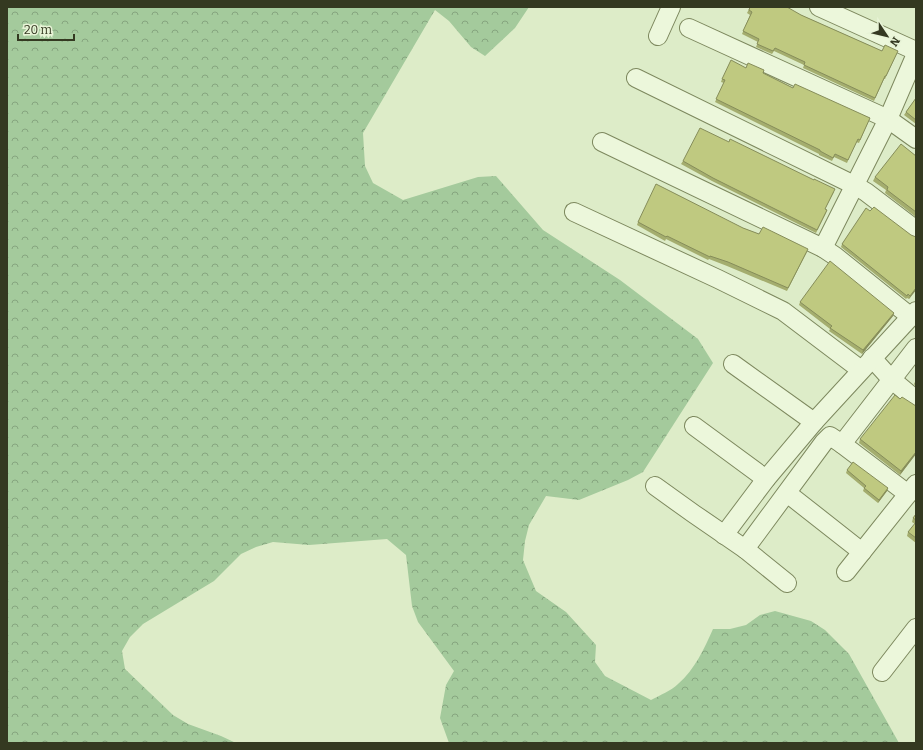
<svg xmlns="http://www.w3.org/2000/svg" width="923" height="750" font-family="Bitter,serif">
	<defs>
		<pattern id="forest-crowns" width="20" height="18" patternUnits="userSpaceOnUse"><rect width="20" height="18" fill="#a4ca9c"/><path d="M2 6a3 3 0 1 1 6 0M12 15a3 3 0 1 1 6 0" fill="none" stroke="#86a57f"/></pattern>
	</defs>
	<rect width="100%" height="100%" fill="#ddecc8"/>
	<!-- forest -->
	<path fill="url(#forest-crowns)" d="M7,7H529L515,28L485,56L471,47L449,21L435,10L363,133L365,166L373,183L403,200L478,177L496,176L543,230L620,280L698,339L713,363L643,472L628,480L579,500L546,496L529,525L525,541L523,560L536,591L566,612L596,645L595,662L605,676L651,700C660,695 671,691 678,684C695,669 704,649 713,629H730L746,625L760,615L775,611L811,621L825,630L849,654L899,743H449L440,718L446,685L454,671L418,622L412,606L406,555L387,539L309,545L273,542L256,547L241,554L214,581L143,624L130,637L122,651L125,669L173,715L188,724L221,736L236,743H7Z"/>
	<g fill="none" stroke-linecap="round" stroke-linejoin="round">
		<defs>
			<g id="street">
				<path d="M819,7L916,51"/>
				<path d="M689,28L888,119L916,139"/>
				<path d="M658,36L671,7"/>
				<path d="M636,78L856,186L866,192L916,230"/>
				<path d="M602,142L823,248L835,256L911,317"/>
				<path d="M574,212L718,279L783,311L861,370"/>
				<path d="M823,248L888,119L916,54"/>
				<path d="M872,358L891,379L916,400"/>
				<path d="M733,364L814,422"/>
				<path d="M694,426L766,479"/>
				<path d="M842,444L908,494"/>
				<path d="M655,486L694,514L745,549L824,442L830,436L842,444L916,348"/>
				<path d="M787,493L862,552"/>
				<path d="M724,535L766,479L814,422L916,311"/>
				<path d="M745,549L787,583"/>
				<path d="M846,572L916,484"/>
				<path d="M882,672L916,628"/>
			</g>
		</defs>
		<!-- street casing -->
		<use href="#street" stroke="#7d885e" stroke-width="20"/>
		<!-- street -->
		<use href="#street" stroke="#ecf7db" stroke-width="18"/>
	</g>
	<!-- wall -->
	<g fill="#a4ad6e">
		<path d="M750,7L801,15L882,51H898L885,79H884L874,101L803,68L804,65L774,51L772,54L756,47L758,42L742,34L750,15L747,13Z"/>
		<path d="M746,68L763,73L793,88L870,118L859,143L856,142L847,163L834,157L832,161L819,155V154L715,102L724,83L721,82L722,79Z"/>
		<path d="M916,98V124L904,115L906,112Z"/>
		<path d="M916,156V217L885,193L886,190L873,181L875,177Z"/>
		<path d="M683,161L834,192L825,209L827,210L826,213L816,233L712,181L681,164Z"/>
		<path d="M870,211L911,235L916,237V290L909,299L907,298L906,299L841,247L842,244Z"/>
		<path d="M638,222L743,228L807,252L787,291L727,266L709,259L708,260L666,239L665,241L637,225Z"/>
		<path d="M800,302L894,313L893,316L862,354L829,331L830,329L799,305Z"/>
		<path d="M916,380V387L914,384Z"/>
		<path d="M900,399L916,406V454L900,475L859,443L860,439Z"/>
		<path d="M847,470L888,488L887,491L878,503L863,491L864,488L846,473Z"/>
		<path d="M916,514V543L907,536L908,532L915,524L912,522L913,518Z"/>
	</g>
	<!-- shaded-wall -->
	<g fill="#868d5a">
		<path d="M916,288V290L909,299L910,296Z"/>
		<path d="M894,313L893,316L862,354L863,350Z"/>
		<path d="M916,452V454L900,475L901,471Z"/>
		<path d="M888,488L887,491L878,503L879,500Z"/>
	</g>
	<!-- building -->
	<g fill="#bfc980" stroke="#868d5a">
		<path d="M750,7H787L801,15L882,51L885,45L898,51L886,76H885L875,98L804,65L805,62L775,48L773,51L757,44L759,39L743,31L752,12L749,10Z"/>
		<path d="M731,60L746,68L748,63L764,70L763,73L793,88L795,84L870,118L860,140L858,139L848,160L835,154L833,158L820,151V150L716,99L725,80L722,79Z"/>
		<path d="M916,98V120L906,112Z"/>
		<path d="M700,128L729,142L730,139L814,180V179L835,189L825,209L827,210L817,230L713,178L683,161Z"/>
		<path d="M901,144L916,156V212L887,190L888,187L875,177Z"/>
		<path d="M656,184L743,228L759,234L763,227L808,249L788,288L728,262L710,256V257L667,236L666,237L638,222Z"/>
		<path d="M874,207L911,235L916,237V288L910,296L908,294L907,296L842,244L866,208L870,211Z"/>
		<path d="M830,261L894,313L863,350L830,328L832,326L800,302Z"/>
		<path d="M895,395L900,399L902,397L916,406V452L901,471L860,439Z"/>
		<path d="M853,462L888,488L879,500L864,488L866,486L847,470Z"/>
		<path d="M916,514V520L913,518Z"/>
		<path d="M916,522V538L908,532Z"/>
	</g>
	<!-- border -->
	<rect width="923" height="750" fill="none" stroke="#343921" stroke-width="16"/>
	<!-- north arrow -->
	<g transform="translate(887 36) rotate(125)" stroke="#e8f4d7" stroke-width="3" paint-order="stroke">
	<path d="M0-3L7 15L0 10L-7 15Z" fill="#343921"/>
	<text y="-6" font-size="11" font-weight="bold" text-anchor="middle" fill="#343921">N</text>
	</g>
	<!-- scale -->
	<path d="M18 34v6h56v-6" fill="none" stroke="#343921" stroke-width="2"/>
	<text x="24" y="34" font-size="12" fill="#343921" stroke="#e8f4d7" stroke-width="3" paint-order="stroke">20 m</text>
</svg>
